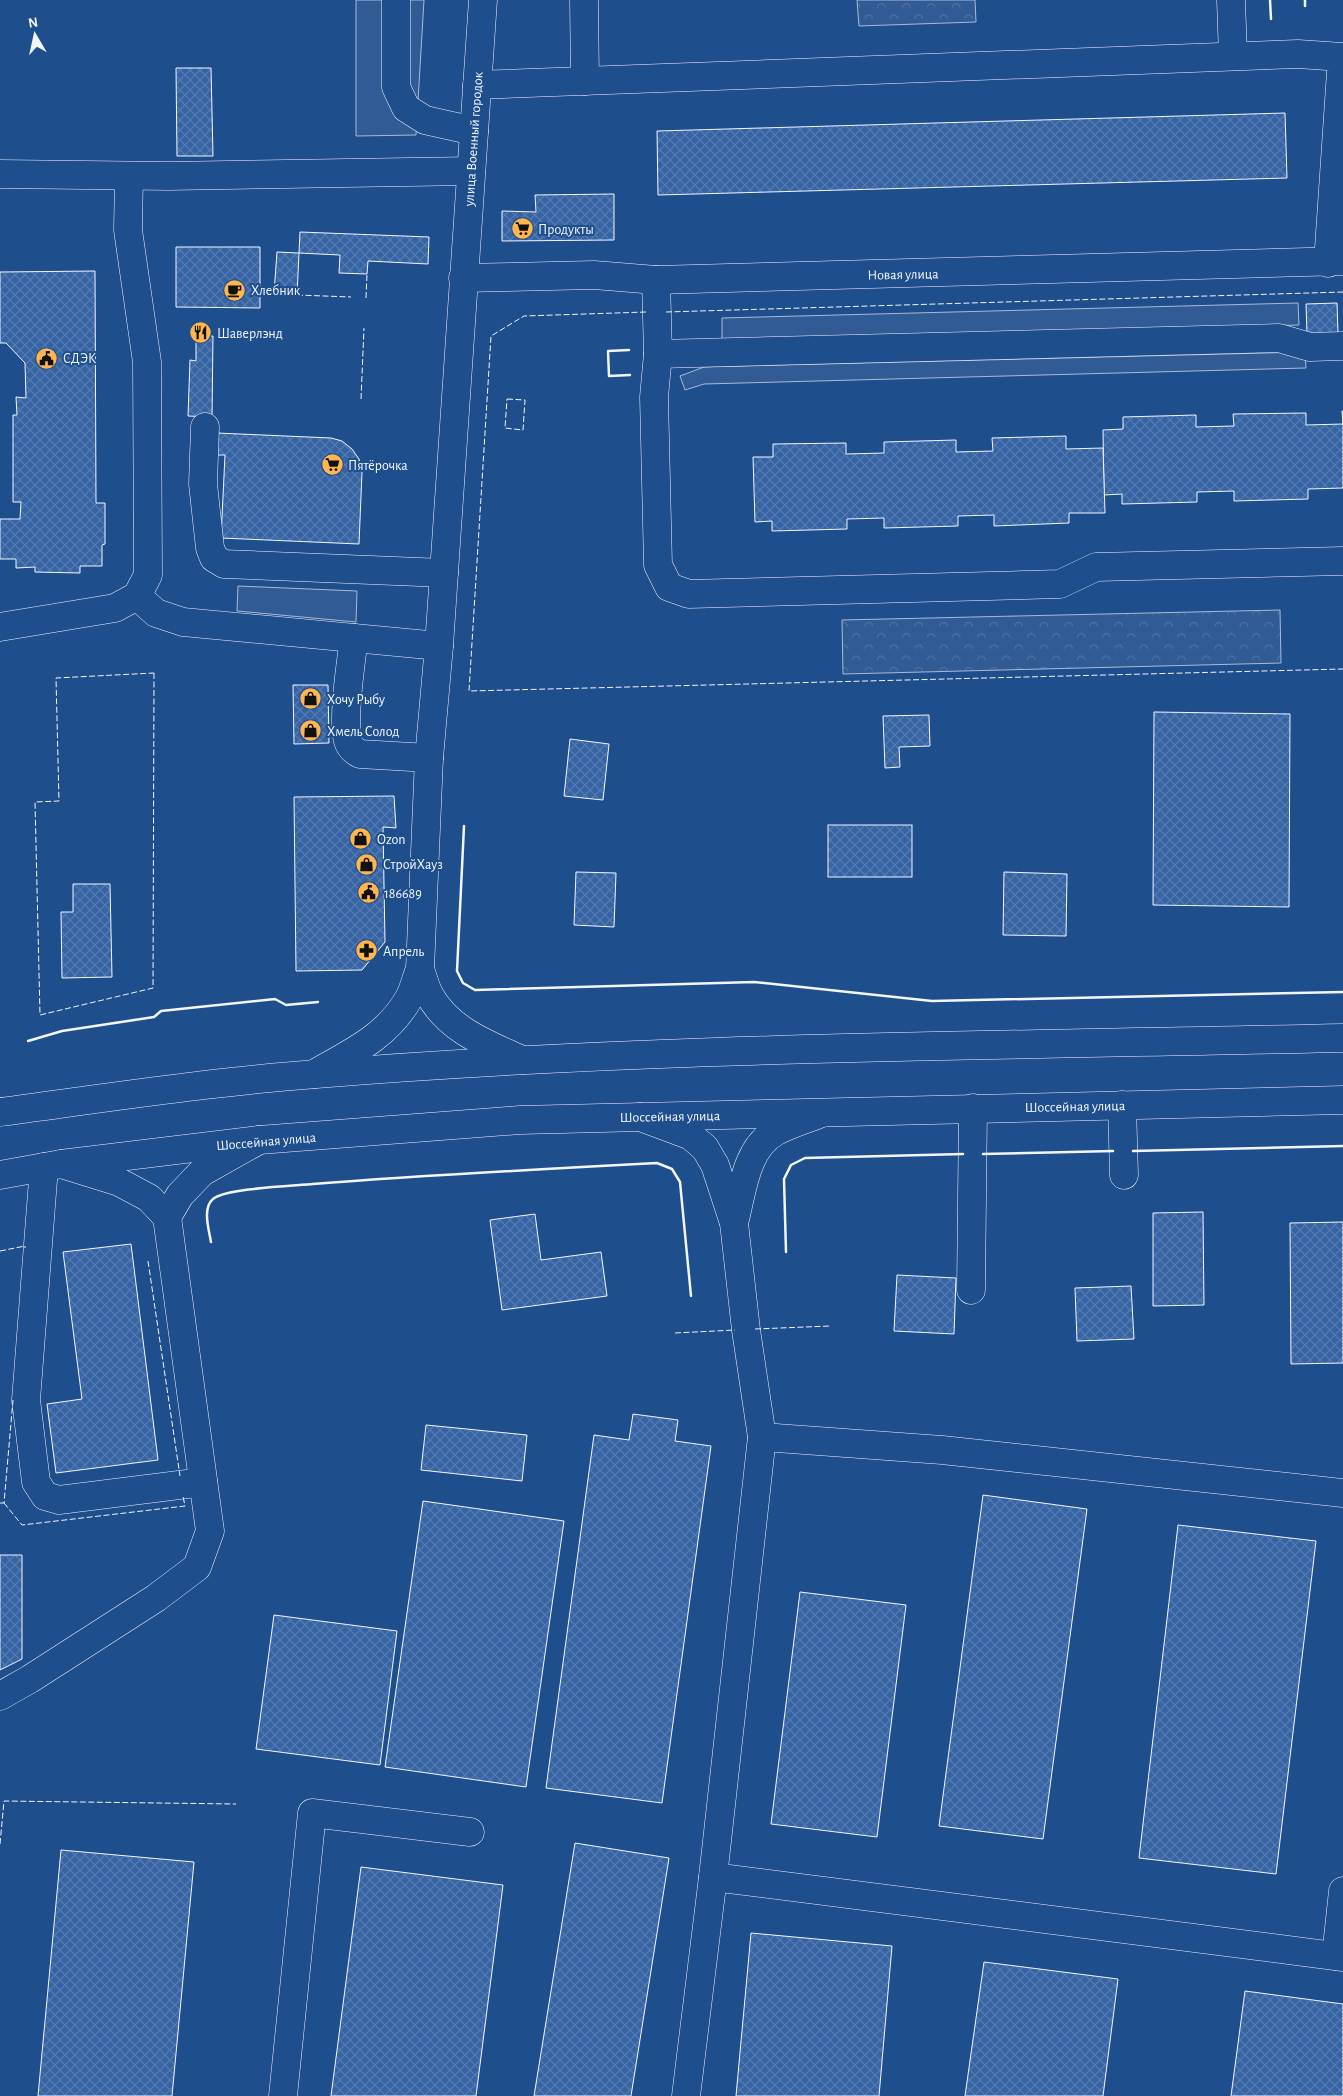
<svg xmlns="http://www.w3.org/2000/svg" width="1343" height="2096" font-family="'Alegreya Sans',sans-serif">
	<defs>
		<pattern id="park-crowns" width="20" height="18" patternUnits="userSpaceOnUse" patternTransform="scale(1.25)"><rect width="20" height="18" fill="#305b95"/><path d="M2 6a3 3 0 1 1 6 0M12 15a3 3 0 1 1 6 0" fill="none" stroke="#4e73a5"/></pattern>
		<pattern id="building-cross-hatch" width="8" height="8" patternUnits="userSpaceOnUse" patternTransform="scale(1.25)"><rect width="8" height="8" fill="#3563a3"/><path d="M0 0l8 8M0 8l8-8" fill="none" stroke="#537ab1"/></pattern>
	</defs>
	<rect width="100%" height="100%" fill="#1f4e8c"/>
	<!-- park -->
	<g fill="url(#park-crowns)" stroke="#a8bbd7">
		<path d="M857,0H975L976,22L859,26Z"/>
		<path d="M1280,610L1281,663L843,674L842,620Z"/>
	</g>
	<!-- built -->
	<g fill="#305b95" stroke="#a8bbd7">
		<path d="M356,0H424L416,135L356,136Z"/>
		<path d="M1298,303L1299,325L722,340V318Z"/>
		<path d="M1305,352L1306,368L704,384L685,390L680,376L704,367Z"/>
		<path d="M238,586L357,591L356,622L237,611Z"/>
	</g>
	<!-- building -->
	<g fill="url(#building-cross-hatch)" stroke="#f2f6ff">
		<path d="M176,68H211L213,156H177Z"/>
		<path d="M1285,113L1287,178L658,195L657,131Z"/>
		<path d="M614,194V240L502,241V211L536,212L535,195Z"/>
		<path d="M300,232L429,237L428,264L368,261L367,274L339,273L340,255L299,253Z"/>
		<path d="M176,247H260V308L176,307Z"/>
		<path d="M277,252L299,253L297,295L274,293Z"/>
		<path d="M95,271L96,503H105V544L102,545V566H80V573L35,572V567L16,568V559H0V519H20L21,502H13V415H17L16,397L26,398L25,363L6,343H0V272Z"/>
		<path d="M1337,303L1338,333L1307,334L1306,304Z"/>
		<path d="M196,336H213L212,417L188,416L190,360L196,361Z"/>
		<path d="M1342,411H1343V488L1308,489V499L1234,501V491L1197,492V502L1122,504V494L1104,495L1103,430L1123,429V417L1196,415V427L1234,426L1233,414L1306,413V425L1343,424Z"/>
		<path d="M217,433L331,438L342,441L352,449L359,459L362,472L359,544L221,538L225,455H217Z"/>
		<path d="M1066,436V449L1103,448L1105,513H1069V523L994,526V515L958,516V526L884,528V518L847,519V529L772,531V521L755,522L753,457H773V444L846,443V454L884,453V442L956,440V452L993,451L992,438Z"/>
		<path d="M293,685H328L329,743L294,744Z"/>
		<path d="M1154,712L1290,714L1289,907L1153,905Z"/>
		<path d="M929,715L930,746L899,747L900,767L885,768L883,716Z"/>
		<path d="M570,739L609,744L603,800L564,796Z"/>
		<path d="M394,796L396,828L383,827L385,942L362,970L296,971L294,797Z"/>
		<rect x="828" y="825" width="84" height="52"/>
		<path d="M576,872L616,873L614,927L574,925Z"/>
		<path d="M1004,872L1067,874L1066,936L1003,935Z"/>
		<path d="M73,884H110L112,977L62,978L61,912H73Z"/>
		<path d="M1203,1212L1204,1305L1153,1306V1213Z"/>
		<path d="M535,1214L541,1260L601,1252L607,1296L502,1310L490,1220Z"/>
		<path d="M1343,1222V1363L1291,1364L1290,1223Z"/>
		<path d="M131,1244L158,1460L56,1473L47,1404L82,1399L63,1252Z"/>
		<path d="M897,1275L956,1278L954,1334L894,1331Z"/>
		<path d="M1131,1286L1134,1339L1077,1341L1075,1288Z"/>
		<path d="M633,1414L678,1420L675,1441L711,1446L662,1803L546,1788L594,1435L629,1440Z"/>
		<path d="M426,1425L527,1435L522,1481L421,1470Z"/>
		<path d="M983,1495L1087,1509L1043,1839L939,1826Z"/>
		<path d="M423,1501L564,1521L526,1787L385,1767Z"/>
		<path d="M1178,1525L1316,1541L1276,1874L1139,1858Z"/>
		<path d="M0,1555H22V1659L0,1670Z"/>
		<path d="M800,1592L906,1605L877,1837L771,1824Z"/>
		<path d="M274,1615L397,1631L380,1765L256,1749Z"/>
		<path d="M575,1843L669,1858L631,2096H534Z"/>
		<path d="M61,1850L194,1862L172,2096H38Z"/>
		<path d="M361,1867L503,1885L476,2096H331Z"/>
		<path d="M751,1933L892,1946L879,2096H736Z"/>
		<path d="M984,1962L1118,1979L1103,2096H965Z"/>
		<path d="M1245,1991L1343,2004V2096H1231Z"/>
	</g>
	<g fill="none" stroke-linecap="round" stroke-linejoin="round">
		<defs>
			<g id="minor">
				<path d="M396,0V87L406,108L425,120L474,131"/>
				<path d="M584,0L585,81"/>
				<path d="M1231,0L1233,56"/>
				<path d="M477,85L1298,54L1342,57L1328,263"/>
				<path d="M0,174L169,176L471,171"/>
				<path d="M463,278L594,275L656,280L1343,261"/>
				<path d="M656,280L658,354L654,397L658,565L669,587L689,594L1060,584L1096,567L1343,561"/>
				<path d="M658,354L1279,338L1310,347L1343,346"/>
				<path d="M205,427L203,484L210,548L214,558L224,564L444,573"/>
				<path d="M137,596L156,613L183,622L439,646"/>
				<path d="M0,627L115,608L137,596L148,575L147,362L128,230L129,176"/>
				<path d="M354,638C351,662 342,719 348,741C350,748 354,751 360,754L429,758"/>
				<path d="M420,969C423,977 425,986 429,994C448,1030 487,1044 522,1060"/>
				<path d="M314,1074C352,1052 387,1037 409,998C414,989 416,978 420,969L429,758L439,646L483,0"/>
				<path d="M1122,1105L1124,1175"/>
				<path d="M640,1117L691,1136L705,1148L715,1165L734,1223L746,1330L762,1437L713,1877L686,2096"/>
				<path d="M44,1167L26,1400L36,1482L45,1496L59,1500L203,1482"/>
				<path d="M167,1217L180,1195L202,1172L259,1140"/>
				<path d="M734,1223C742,1194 745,1149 775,1132C789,1124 807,1119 822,1113"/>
				<path d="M971,1290L973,1108"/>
				<path d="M762,1437L942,1450L1343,1493"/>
				<path d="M0,1696L30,1679L156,1598L197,1567L210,1531L167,1217L149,1198L119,1182L61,1164"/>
				<path d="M713,1877L1343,1957"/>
				<path d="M1336,1956L1343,1891"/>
				<path d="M283,2096L312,1813L470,1832"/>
			</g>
			<g id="major">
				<path d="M0,1112C105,1098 210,1082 316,1074C657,1046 1001,1046 1343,1038"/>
				<path d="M0,1175L61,1164L259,1140L520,1120L1343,1100"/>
			</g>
		</defs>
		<!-- minor casing -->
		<use href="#minor" stroke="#f2f6ff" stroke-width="29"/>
		<!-- major casing -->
		<use href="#major" stroke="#f2f6ff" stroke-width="29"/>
		<!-- minor -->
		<use href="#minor" stroke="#1f4e8c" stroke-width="28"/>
		<!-- major -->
		<use href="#major" stroke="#1f4e8c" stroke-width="28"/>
		<!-- fence -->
		<g stroke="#f2f6ff" stroke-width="1" stroke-dasharray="6 2.5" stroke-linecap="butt">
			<path d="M297,295L351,297"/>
			<path d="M366,298L367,274"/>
			<path d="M646,312L524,316L491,336L469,691L1343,669"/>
			<path d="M666,312L1343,292"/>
			<path d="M361,399L364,328"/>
			<path d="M507,399L525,400L523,430L505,428Z"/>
			<path d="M154,673L153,988L40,1015L35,802L59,801L56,678Z"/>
			<path d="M0,1251L25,1246V1248"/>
			<path d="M148,1261L180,1476"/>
			<path d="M755,1329L830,1326"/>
			<path d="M675,1333L735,1330"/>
			<path d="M0,1503H4L13,1400"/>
			<path d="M4,1503L22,1525L185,1506L183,1496"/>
			<path d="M0,1844L4,1801L236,1804"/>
		</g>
		<!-- wall -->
		<g stroke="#f2f6ff" stroke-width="2.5">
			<path d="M1270,0L1271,19"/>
			<path d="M1305,0V6"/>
			<path d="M629,350L608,351L609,376L630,375"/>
			<path d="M464,826L457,971L463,983L475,990L754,982L932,1001L1343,992"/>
			<path d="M28,1041L62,1031L154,1017L161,1011L275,999L286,1005L318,1002"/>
			<path d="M1133,1151L1343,1146"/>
			<path d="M983,1154L1113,1151"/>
			<path d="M211,1242C209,1230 202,1208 213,1199C227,1188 293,1186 313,1184C428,1175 542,1169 657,1163L672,1169L680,1182L691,1296"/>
			<path d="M786,1252L784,1179L791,1165L805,1158L963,1154"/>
		</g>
	</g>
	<!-- icons -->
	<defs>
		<symbol id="supermarket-disc" viewBox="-11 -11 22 22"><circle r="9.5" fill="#ffb74d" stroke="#1f4e8c"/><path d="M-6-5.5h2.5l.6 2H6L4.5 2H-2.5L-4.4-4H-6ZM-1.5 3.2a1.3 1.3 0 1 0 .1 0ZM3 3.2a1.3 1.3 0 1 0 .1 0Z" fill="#111"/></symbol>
		<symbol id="cafe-disc" viewBox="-11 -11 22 22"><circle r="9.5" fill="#ffb74d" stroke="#1f4e8c"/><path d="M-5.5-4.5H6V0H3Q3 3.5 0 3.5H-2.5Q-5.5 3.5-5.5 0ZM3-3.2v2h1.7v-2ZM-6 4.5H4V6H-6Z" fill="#111"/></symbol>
		<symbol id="restaurant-disc" viewBox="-11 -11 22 22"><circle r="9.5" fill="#ffb74d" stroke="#1f4e8c"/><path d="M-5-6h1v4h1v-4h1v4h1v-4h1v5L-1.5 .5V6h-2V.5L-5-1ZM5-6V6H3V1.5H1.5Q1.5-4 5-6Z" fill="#111"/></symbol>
		<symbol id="civic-disc" viewBox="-11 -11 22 22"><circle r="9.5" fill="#ffb74d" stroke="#1f4e8c"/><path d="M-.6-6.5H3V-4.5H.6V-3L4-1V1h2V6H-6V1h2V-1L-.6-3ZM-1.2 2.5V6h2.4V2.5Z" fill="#111"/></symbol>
		<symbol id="shop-disc" viewBox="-11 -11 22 22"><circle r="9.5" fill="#ffb74d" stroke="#1f4e8c"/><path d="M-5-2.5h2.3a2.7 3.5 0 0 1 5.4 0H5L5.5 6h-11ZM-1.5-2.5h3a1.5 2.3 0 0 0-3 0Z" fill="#111"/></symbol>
		<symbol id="pharmacy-disc" viewBox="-11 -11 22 22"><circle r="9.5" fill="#ffb74d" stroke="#1f4e8c"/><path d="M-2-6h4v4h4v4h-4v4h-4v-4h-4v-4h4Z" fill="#111"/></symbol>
	</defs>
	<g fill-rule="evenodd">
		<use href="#supermarket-disc" x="510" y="216" width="25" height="25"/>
		<use href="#cafe-disc" x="222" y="278" width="25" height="25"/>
		<use href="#restaurant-disc" x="188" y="320" width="25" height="25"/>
		<use href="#civic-disc" x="34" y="346" width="25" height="25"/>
		<use href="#supermarket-disc" x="320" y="452" width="25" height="25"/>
		<use href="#shop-disc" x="298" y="686" width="25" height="25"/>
		<use href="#shop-disc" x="298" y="718" width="25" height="25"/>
		<use href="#shop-disc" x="348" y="826" width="25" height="25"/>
		<use href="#shop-disc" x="354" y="852" width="25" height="25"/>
		<use href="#civic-disc" x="356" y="880" width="25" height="25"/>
		<use href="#pharmacy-disc" x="354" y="938" width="25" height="25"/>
	</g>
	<g text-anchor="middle" stroke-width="4" stroke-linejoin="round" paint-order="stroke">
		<!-- street labels -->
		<g font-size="14" fill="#f2f6ff" stroke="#1f4e8c">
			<text transform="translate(473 139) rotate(-86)" y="5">улица Военный городок</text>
			<text transform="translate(903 274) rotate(-1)" y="5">Новая улица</text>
			<text transform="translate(1075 1106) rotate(-1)" y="5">Шоссейная улица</text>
			<text transform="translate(670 1116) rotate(-1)" y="5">Шоссейная улица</text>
			<text transform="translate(266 1141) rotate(-5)" y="5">Шоссейная улица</text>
		</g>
		<!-- poi labels -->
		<g font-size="14" fill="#f2f6ff" stroke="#1f4e8c" text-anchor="start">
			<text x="538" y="234">Продукты</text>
			<text x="251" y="295">Хлебник</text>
			<text x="217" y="338">Шаверлэнд</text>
			<text x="63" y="363">СДЭК</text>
			<text x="348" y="470">Пятёрочка</text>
			<text x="327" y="704">Хочу Рыбу</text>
			<text x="327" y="736">Хмель Солод</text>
			<text x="377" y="844">Ozon</text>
			<text x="383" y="869">СтройХауз</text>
			<text x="384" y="898">186689</text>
			<text x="383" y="956">Апрель</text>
		</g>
	</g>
	<!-- north arrow -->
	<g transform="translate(35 35) rotate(351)" stroke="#1f4e8c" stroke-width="4" paint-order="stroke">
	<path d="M0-4L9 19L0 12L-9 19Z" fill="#f2f6ff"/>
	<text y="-8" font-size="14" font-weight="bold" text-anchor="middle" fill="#f2f6ff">N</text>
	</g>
</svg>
